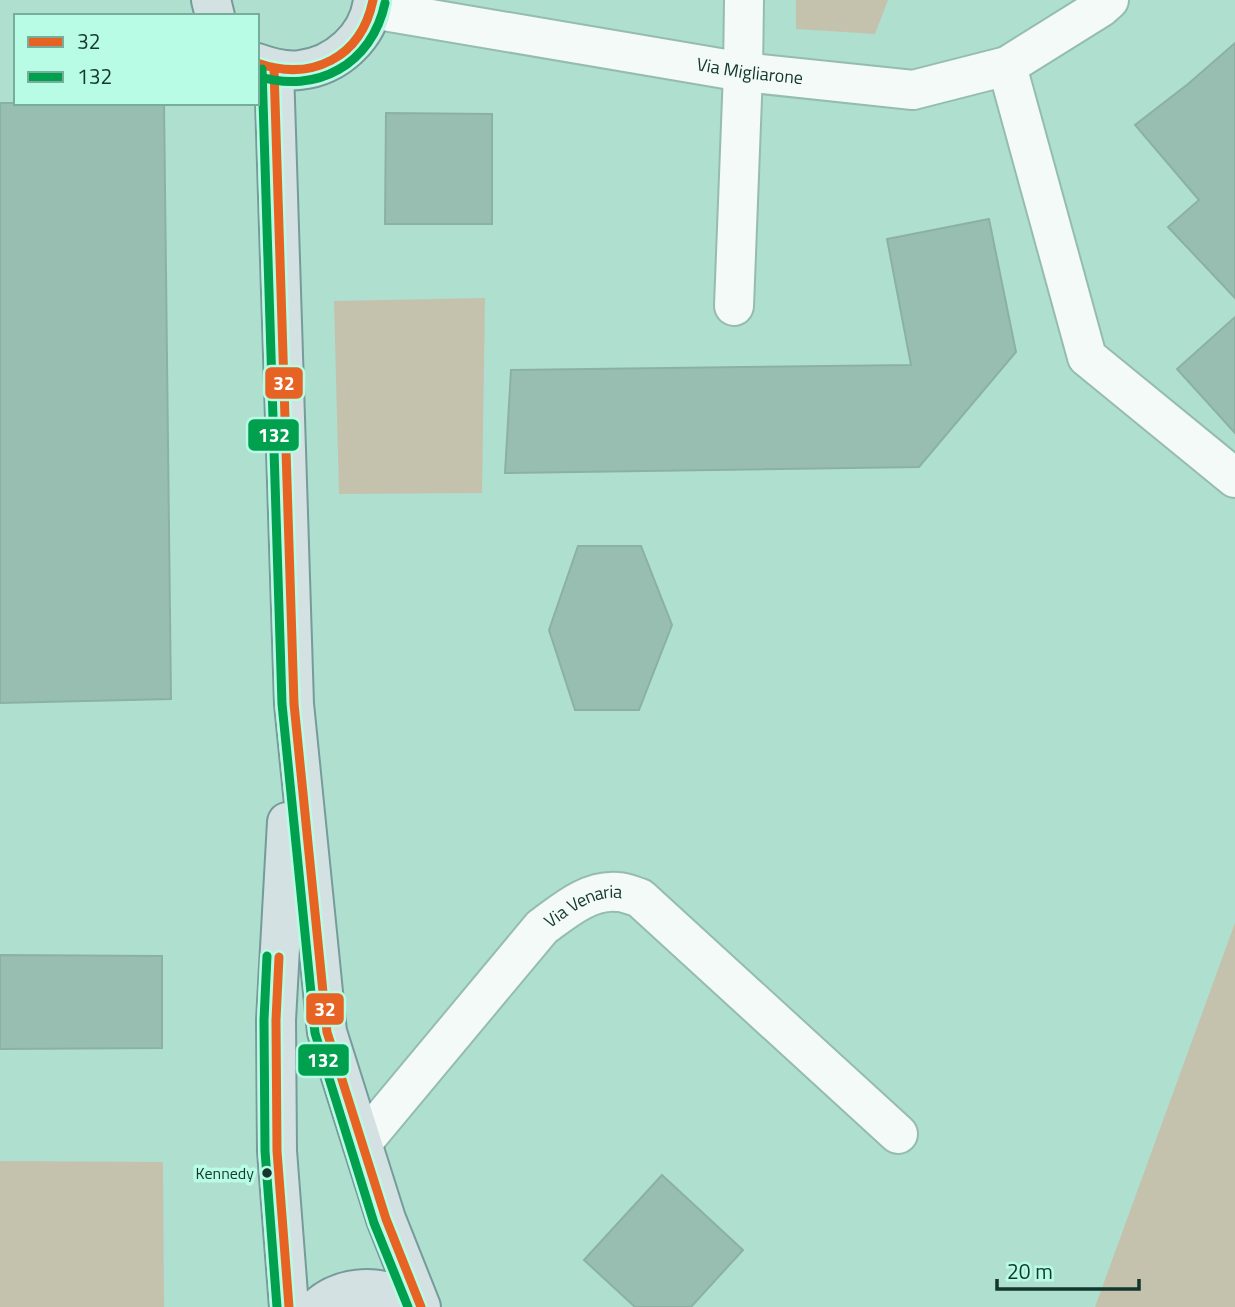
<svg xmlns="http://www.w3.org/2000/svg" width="1235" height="1307" font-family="'Titillium Web',sans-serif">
	<rect width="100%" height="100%" fill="#afdfcf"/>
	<!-- green -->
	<g fill="#c4c2ad">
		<path d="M796,0H888L875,34L796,29Z"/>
		<path d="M485,298L482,493L339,494L334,301Z"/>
		<path d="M1235,923V1307H1095Z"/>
		<path d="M0,1161L163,1162L164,1307H0Z"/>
	</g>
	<!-- building -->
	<g fill="#97beb1" stroke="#8bb1a5" stroke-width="2">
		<path d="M1235,43V298L1168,227L1199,200L1135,125L1188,84Z"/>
		<path d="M0,103H164L171,699L0,703Z"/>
		<path d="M386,113L492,114V224H385Z"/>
		<path d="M989,219L1016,352L919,467L505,473L511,370L911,365L887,239Z"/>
		<path d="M1235,317V433L1177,369Z"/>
		<path d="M578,546H641L672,625L639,710H575L549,630Z"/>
		<path d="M0,955L162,956V1048L0,1049Z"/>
		<path d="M662,1175L743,1250L691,1307H635L584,1260Z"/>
	</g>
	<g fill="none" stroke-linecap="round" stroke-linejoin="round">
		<defs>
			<g id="minor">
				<path id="s1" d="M372,9L743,72L913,90L1007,66L1100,8L1109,0"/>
				<path d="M1007,66L1087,357L1235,478"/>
				<path d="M734,306L743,72L744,0"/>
				<path id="s2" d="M362,1143L542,927C564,911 589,889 618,892C625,892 633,896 640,898L898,1134"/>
			</g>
			<g id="major">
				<path d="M211,0L215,16"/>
				<path d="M257,63C271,68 285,72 300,70C336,66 369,37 373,0"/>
				<path d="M274,69L294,704L327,1032L386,1219L421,1307"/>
				<path d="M287,822L276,1020L277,1151L289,1307"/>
				<path d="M318,1307C340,1287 374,1284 401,1297C406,1299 410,1304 414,1307"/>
			</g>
		</defs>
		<!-- minor casing -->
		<use href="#minor" stroke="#95bcaf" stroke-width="42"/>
		<!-- major casing -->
		<use href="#major" stroke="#769b9a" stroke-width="42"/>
		<!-- minor -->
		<use href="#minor" stroke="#f3faf8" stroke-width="38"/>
		<!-- major -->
		<use href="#major" stroke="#d3e1e2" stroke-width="38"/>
		<defs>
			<g id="bus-1">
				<path d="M257,63C312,82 361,58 373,0"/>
				<path d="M274,69L294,704L327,1032L386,1219L421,1307"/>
				<path d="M279,957L276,1020L277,1151L289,1307"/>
			</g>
			<g id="bus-2">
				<path d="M262,69L282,704L315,1033L374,1223L408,1307"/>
				<path d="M257,76C317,95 372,64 385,3"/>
				<path d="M267,956L264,1020L265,1151L277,1307"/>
			</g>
		</defs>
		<!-- bus-1 casing -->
		<use href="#bus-1" stroke="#b8fce5" stroke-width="14"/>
		<!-- bus-2 casing -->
		<use href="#bus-2" stroke="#b8fce5" stroke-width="14"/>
		<!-- bus-1 -->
		<use href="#bus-1" stroke="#e76323" stroke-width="9"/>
		<!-- bus-2 -->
		<use href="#bus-2" stroke="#01a04f" stroke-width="9"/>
	</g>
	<!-- markers -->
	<circle fill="#12382d" stroke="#b8fce5" stroke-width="2.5" cx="267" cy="1173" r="6"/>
	<g text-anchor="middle" stroke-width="7" stroke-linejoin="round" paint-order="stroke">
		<!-- bus labels -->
		<g font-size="16" fill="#12382d" stroke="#b8fce5" text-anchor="end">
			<text x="254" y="1179">Kennedy</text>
		</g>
		<!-- street labels -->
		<g font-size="18" fill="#12382d" stroke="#b8fce5">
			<text dy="6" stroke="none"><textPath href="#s1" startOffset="383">Via Migliarone</textPath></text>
			<text dy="6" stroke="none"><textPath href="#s2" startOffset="329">Via Venaria</textPath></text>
		</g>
	</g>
	<g stroke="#b8fce5" stroke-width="2.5">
		<rect x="264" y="366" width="40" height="34" rx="7" fill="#e76323"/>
		<rect x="247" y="418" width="53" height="34" rx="7" fill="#01a04f"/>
		<rect x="305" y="992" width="40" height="34" rx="7" fill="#e76323"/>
		<rect x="297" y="1043" width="53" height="34" rx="7" fill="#01a04f"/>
	</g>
	<g font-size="19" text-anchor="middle" font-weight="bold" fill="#fff">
		<text x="284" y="390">32</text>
		<text x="274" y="442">132</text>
		<text x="325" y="1016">32</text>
		<text x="323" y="1067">132</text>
	</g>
	<!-- legend -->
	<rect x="14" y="14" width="245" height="91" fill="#b8fce5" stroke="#76ae9b" stroke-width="2"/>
	<rect x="28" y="37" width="35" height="10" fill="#e76323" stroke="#76ae9b" stroke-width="2"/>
	<text x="77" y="49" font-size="21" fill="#12382d">32</text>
	<rect x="28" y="72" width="35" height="10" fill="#01a04f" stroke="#76ae9b" stroke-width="2"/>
	<text x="77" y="84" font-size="21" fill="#12382d">132</text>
	<!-- scale -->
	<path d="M997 1279v10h142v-10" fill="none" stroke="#12382d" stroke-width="3.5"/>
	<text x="1007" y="1279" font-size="21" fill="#12382d" stroke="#b8fce5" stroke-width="5" paint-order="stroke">20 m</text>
</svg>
